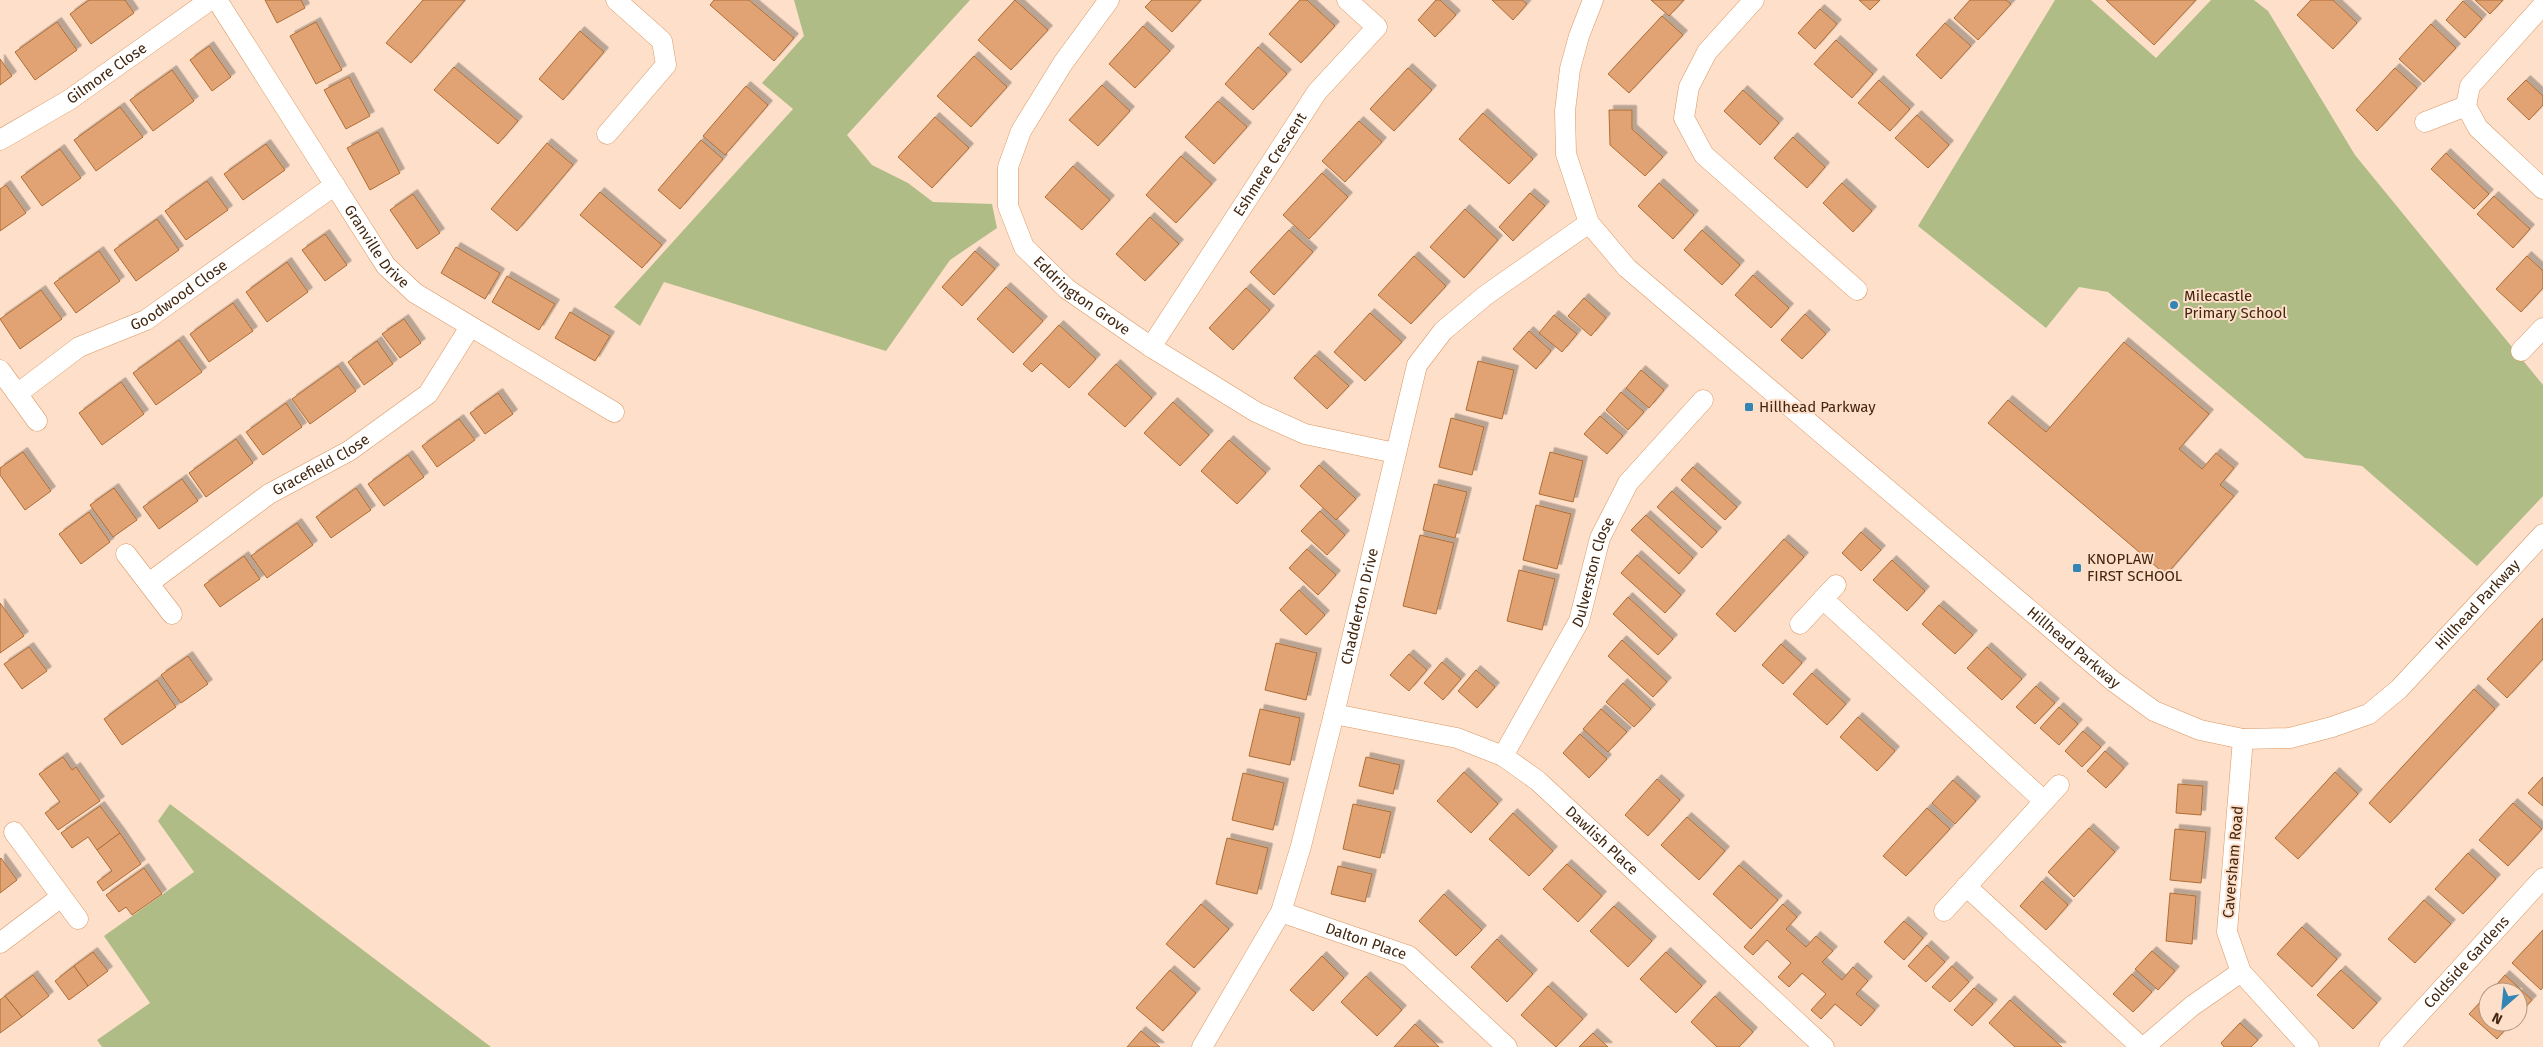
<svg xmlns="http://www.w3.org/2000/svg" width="2543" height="1047" font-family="'Fira Sans',sans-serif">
	<defs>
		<filter id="shadow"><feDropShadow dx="4.5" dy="-4.5" stdDeviation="0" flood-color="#0004"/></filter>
	</defs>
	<rect width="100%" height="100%" fill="#fddfca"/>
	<!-- green -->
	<g fill="#b0bc86">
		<path d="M794,0H970L847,135L872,165L908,183L933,202L992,204L997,228L950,260L886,351L664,282L640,326L614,307L793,109L762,83L804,36Z"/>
		<path d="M2055,0H2091L2156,58L2211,0H2254L2268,11L2355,155L2543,385V496L2477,566L2362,466L2305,458L2108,292L2079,287L2046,328L1918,226Z"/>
		<path d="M170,804L491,1047H102L97,1040L150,1003L104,936L194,872L158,821Z"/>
	</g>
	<!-- building -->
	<g fill="#e1a373" stroke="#ae6d35" filter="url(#shadow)">
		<path d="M89,0H125L134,13L91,44L70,14Z"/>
		<path d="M265,0H301L305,8L277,23Z"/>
		<path d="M423,0H465L411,63L386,43Z"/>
		<path d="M714,0H749L794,38L774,61L710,5Z"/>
		<path d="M1015,0L1048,30L1011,70L978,40Z"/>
		<path d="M1152,0H1201L1172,32L1145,7Z"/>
		<path d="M1300,0H1307L1335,26L1301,63L1269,34Z"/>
		<path d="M1436,0H1440L1456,15L1435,37L1418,20Z"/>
		<path d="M1492,0H1522L1527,4L1513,20Z"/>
		<path d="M1651,0H1684L1669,16Z"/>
		<path d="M1859,0H1880L1870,10Z"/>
		<path d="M1970,0H2006L2011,4L1978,40L1954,18Z"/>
		<path d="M2106,0H2196L2154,45Z"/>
		<path d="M2311,0H2333L2357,23L2333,49L2297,15Z"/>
		<path d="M2475,0H2503L2490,14Z"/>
		<path d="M2463,1L2482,19L2465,38L2446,20Z"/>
		<path d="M1820,9L1837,24L1815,49L1798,33Z"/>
		<path d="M1662,16L1683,35L1629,93L1608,74Z"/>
		<path d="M57,22L77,50L35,80L15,52Z"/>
		<path d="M316,22L342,70L316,84L290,36Z"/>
		<path d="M1945,23L1971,46L1941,79L1916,55Z"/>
		<path d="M2431,24L2456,48L2424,82L2399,59Z"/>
		<path d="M1143,26L1170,51L1135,88L1109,64Z"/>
		<path d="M580,31L604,52L563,100L539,79Z"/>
		<path d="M1836,40L1873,74L1852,98L1814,64Z"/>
		<path d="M209,46L231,77L212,91L190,60Z"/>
		<path d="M1258,47L1287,74L1253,110L1225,84Z"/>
		<path d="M974,56L1007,87L971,127L937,96Z"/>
		<path d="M0,59L12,76L0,85Z"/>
		<path d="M454,67L518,121L498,144L434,90Z"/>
		<path d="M1408,68L1432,90L1394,131L1370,109Z"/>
		<path d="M2395,68L2417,88L2377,131L2356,110Z"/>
		<path d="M172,70L194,101L153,131L130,100Z"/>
		<path d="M349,77L370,116L346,129L324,90Z"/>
		<path d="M1879,80L1910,109L1890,131L1858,103Z"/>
		<path d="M2526,80L2543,96V105L2529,120L2507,99Z"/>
		<path d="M1102,85L1130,111L1098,146L1069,120Z"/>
		<path d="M746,86L768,105L725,155L703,136Z"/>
		<path d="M1743,90L1779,123L1760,145L1724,111Z"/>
		<path d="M1218,101L1247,127L1214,164L1185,137Z"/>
		<path d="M120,107L143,137L96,171L74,140Z"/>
		<path d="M1609,110H1632V129L1663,157L1645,176L1610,145Z"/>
		<path d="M1483,113L1533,159L1509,184L1459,139Z"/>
		<path d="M1917,115L1949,145L1928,168L1895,138Z"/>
		<path d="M935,117L969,148L932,188L898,157Z"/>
		<path d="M1359,121L1382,142L1345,182L1322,161Z"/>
		<path d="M378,132L400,173L370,190L347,148Z"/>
		<path d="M1793,137L1825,167L1807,188L1774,158Z"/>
		<path d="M701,140L723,159L680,209L658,190Z"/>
		<path d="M547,143L573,165L517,231L491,209Z"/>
		<path d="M266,144L285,170L243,200L224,174Z"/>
		<path d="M60,149L81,178L42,206L21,177Z"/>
		<path d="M2446,153L2489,194L2474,209L2431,169Z"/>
		<path d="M1181,156L1212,184L1176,223L1146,195Z"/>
		<path d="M1073,166L1110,200L1082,230L1045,197Z"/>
		<path d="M1322,173L1348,197L1309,239L1283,215Z"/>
		<path d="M207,181L228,210L186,240L165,211Z"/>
		<path d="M1659,183L1694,215L1673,239L1638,206Z"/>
		<path d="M1842,183L1872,211L1853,232L1823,203Z"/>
		<path d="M6,185L26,213L0,231V189Z"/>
		<path d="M600,192L662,245L642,268L580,215Z"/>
		<path d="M1530,193L1545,206L1513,241L1499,227Z"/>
		<path d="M413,194L440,233L417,249L390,210Z"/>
		<path d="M2494,196L2530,229L2513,248L2477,214Z"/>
		<path d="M1465,209L1498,240L1464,278L1430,247Z"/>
		<path d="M1150,217L1179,244L1145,281L1116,254Z"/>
		<path d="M157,219L179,250L136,281L114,250Z"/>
		<path d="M1289,230L1313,252L1274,295L1250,272Z"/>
		<path d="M1702,230L1740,265L1722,285L1684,250Z"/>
		<path d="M325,234L347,265L325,281L302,250Z"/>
		<path d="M456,247L500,273L485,299L441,273Z"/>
		<path d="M99,251L120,281L76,313L54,283Z"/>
		<path d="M975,251L995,269L962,306L942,287Z"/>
		<path d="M1414,256L1446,286L1411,324L1378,295Z"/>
		<path d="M2527,256L2543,271V288L2521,312L2496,289Z"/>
		<path d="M287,262L308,292L267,322L246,292Z"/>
		<path d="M1753,275L1789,308L1771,328L1735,295Z"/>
		<path d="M507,276L555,304L539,330L492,302Z"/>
		<path d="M1006,287L1043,321L1013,353L977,319Z"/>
		<path d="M1246,288L1270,310L1233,350L1209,328Z"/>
		<path d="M41,290L62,319L20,349L0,319Z"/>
		<path d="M1584,298L1606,318L1591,336L1568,316Z"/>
		<path d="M233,303L253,331L209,362L190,334Z"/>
		<path d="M570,312L610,336L595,361L555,338Z"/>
		<path d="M1370,313L1402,342L1365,381L1334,352Z"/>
		<path d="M1805,314L1826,334L1802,359L1781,340Z"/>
		<path d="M1554,315L1577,334L1562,352L1539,333Z"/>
		<path d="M404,319L421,343L400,358L382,334Z"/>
		<path d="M1059,325L1096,359L1069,388L1041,363L1032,372L1023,364Z"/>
		<path d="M1529,331L1551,351L1536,369L1513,349Z"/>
		<path d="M179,340L202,372L156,405L133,373Z"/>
		<path d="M377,341L393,364L364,385L348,362Z"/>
		<path d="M2124,342L2209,414L2179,449L2202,469L2216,453L2234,468L2220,485L2234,496L2166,575L1988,423L2008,400L2046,432Z"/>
		<path d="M1315,355L1349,386L1327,409L1294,378Z"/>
		<path d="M1478,361L1514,370L1502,419L1466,410Z"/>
		<path d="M1116,364L1152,398L1125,427L1088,394Z"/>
		<path d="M338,366L356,391L310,424L292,399Z"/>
		<path d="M1641,370L1664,390L1649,408L1626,388Z"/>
		<path d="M121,382L144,414L102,445L79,413Z"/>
		<path d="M1621,392L1644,412L1628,430L1606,410Z"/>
		<path d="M498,393L513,414L485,434L470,413Z"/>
		<path d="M1173,402L1209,435L1180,466L1144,433Z"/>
		<path d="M286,403L302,427L263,455L246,432Z"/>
		<path d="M1600,416L1623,436L1607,454L1584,434Z"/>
		<path d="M1451,418L1484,427L1472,475L1439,467Z"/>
		<path d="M459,419L475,440L437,467L422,446Z"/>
		<path d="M236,439L253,463L206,497L189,473Z"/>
		<path d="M1229,440L1266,473L1237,504L1201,471Z"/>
		<path d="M23,452L51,491L25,510L0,475V468Z"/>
		<path d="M1550,452L1583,461L1573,502L1539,494Z"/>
		<path d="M408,455L424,477L384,506L368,484Z"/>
		<path d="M1319,465L1356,499L1336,520L1300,486Z"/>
		<path d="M1693,467L1737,507L1725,520L1681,480Z"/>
		<path d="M182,479L198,501L159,529L143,507Z"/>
		<path d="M1434,484L1467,492L1455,538L1423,530Z"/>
		<path d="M114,488L137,520L113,537L90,505Z"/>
		<path d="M356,488L371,510L331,538L316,517Z"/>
		<path d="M1672,491L1717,532L1702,548L1657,507Z"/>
		<path d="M1536,505L1571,514L1557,569L1523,560Z"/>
		<path d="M1320,511L1345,535L1327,555L1301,531Z"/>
		<path d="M89,512L110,542L81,564L59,534Z"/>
		<path d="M1646,515L1693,558L1679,574L1631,530Z"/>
		<path d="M297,523L313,545L267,578L251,556Z"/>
		<path d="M1861,532L1881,550L1861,571L1842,553Z"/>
		<path d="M1420,535L1454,543L1436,614L1403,606Z"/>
		<path d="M1784,539L1804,557L1735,632L1716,614Z"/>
		<path d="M1307,549L1336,575L1318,595L1289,568Z"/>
		<path d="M1637,555L1681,595L1665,613L1621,573Z"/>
		<path d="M244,556L260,579L220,607L204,585Z"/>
		<path d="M1892,560L1925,591L1907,611L1873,580Z"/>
		<path d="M1519,570L1555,579L1542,630L1507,621Z"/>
		<path d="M1299,590L1325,615L1306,635L1280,610Z"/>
		<path d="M1628,597L1673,639L1658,655L1613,614Z"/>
		<path d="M0,603L24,636L0,653Z"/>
		<path d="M1939,605L1973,635L1955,654L1922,624Z"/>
		<path d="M2543,618V659L2507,698L2487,679Z"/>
		<path d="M1622,640L1667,682L1653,697L1608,656Z"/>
		<path d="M1276,643L1317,653L1306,700L1265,690Z"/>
		<path d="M1781,644L1802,663L1783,684L1762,665Z"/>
		<path d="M29,647L47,671L22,689L4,664Z"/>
		<path d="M1987,647L2022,679L2002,700L1967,668Z"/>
		<path d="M1409,654L1427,670L1409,691L1390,675Z"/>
		<path d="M188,656L208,684L181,703L161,675Z"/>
		<path d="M1442,662L1461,679L1443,700L1424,683Z"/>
		<path d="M1476,670L1495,687L1477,708L1458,691Z"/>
		<path d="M1812,673L1846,704L1827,725L1793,694Z"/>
		<path d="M157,680L176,707L122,745L104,719Z"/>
		<path d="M1623,683L1651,709L1634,727L1606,702Z"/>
		<path d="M2036,686L2055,703L2035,724L2016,707Z"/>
		<path d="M2474,689L2495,709L2390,823L2369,803Z"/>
		<path d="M2059,707L2078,724L2059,745L2040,728Z"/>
		<path d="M1260,709L1300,718L1290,765L1249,756Z"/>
		<path d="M1601,709L1627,732L1608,752L1583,729Z"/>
		<path d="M1858,717L1895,751L1877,771L1840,737Z"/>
		<path d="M2083,731L2101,747L2082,767L2065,751Z"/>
		<path d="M1580,734L1607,759L1589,778L1563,753Z"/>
		<path d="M2105,751L2124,768L2106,788L2087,771Z"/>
		<path d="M63,757L72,770L76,767L100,801L58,830L45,813L60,802L39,774Z"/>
		<path d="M1366,757L1400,765L1393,794L1359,786Z"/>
		<path d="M1464,772L1498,804L1471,833L1437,801Z"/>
		<path d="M2335,772L2358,794L2298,859L2275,838Z"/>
		<path d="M1243,773L1284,783L1273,830L1232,820Z"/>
		<path d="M2543,777V806L2528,793Z"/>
		<path d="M1657,779L1680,800L1648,836L1625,815Z"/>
		<path d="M1953,780L1976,801L1955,824L1932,803Z"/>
		<path d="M2178,784L2203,786L2201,815L2176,813Z"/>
		<path d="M2513,803L2542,829L2508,866L2479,840Z"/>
		<path d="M1353,804L1391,812L1380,858L1343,849Z"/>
		<path d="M100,806L120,833L97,850L88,837L72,848L61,833Z"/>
		<path d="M1927,808L1950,829L1906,876L1883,856Z"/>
		<path d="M1513,813L1553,851L1529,876L1489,839Z"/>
		<path d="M1687,817L1725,851L1699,880L1661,845Z"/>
		<path d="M2089,828L2115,852L2074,897L2048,872Z"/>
		<path d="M2175,829L2206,832L2201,883L2170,880Z"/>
		<path d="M120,833L141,864L103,891L97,882L112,871L97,850Z"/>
		<path d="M1227,838L1268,848L1257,894L1216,884Z"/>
		<path d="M2468,853L2496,879L2463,914L2435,889Z"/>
		<path d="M1,858L17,880L0,893V859Z"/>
		<path d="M1567,864L1602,896L1578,922L1543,889Z"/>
		<path d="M1739,865L1778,900L1751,929L1713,894Z"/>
		<path d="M1338,866L1372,874L1365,902L1331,894Z"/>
		<path d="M144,868L162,894L132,915L126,907L119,912L106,895Z"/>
		<path d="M2042,881L2068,905L2046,930L2020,906Z"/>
		<path d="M2170,893L2196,896L2192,944L2166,941Z"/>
		<path d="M1444,894L1482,930L1456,956L1419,921Z"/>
		<path d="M2424,900L2451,924L2415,963L2388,939Z"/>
		<path d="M1201,904L1229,929L1194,968L1166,944Z"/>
		<path d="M1783,904L1797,917L1786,929L1806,947L1816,936L1833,951L1822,962L1842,980L1853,967L1868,981L1856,994L1875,1010L1861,1026L1835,1004L1821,1019L1811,1010L1826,994L1802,973L1789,987L1778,977L1791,963L1767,940L1753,955L1744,947Z"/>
		<path d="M1614,906L1652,941L1628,967L1590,931Z"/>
		<path d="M1904,921L1923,938L1904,960L1884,942Z"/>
		<path d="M2302,927L2337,959L2312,987L2277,954Z"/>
		<path d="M2543,930V987L2541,990L2512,963Z"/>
		<path d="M1497,939L1533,974L1507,1002L1471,967Z"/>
		<path d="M1927,945L1945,962L1926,982L1908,966Z"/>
		<path d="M2152,951L2175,971L2158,990L2135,969Z"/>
		<path d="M93,952L108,971L88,986L74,966Z"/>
		<path d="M1666,952L1702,986L1676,1013L1640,979Z"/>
		<path d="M1322,956L1344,978L1313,1011L1290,990Z"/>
		<path d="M74,966L88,986L69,1000L55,981Z"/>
		<path d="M1952,966L1969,982L1950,1002L1932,987Z"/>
		<path d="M1170,970L1196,993L1163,1031L1136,1008Z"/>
		<path d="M2341,970L2377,1003L2353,1029L2317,995Z"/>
		<path d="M2132,974L2152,992L2133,1012L2113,994Z"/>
		<path d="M33,975L49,996L22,1017L5,996Z"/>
		<path d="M2505,975L2532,1000L2518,1015V992H2490Z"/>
		<path d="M1366,976L1402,1010L1377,1036L1341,1002Z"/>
		<path d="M1548,986L1583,1019L1556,1047L1521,1015Z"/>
		<path d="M1974,988L1993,1004L1972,1026L1954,1010Z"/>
		<path d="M2488,994V1022H2512L2497,1039L2469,1014Z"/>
		<path d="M5,996L22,1017L0,1033V1000Z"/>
		<path d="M1715,996L1753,1032L1739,1047H1717L1691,1022Z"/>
		<path d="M2010,1000L2062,1047H2015L1989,1023Z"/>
		<path d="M2240,1023L2258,1040L2251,1047H2224L2221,1043Z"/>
		<path d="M1415,1024L1439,1047H1394Z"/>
		<path d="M1141,1031L1160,1047H1127Z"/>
		<path d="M1593,1033L1608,1047H1579Z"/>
	</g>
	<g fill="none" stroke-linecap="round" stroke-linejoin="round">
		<defs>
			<g id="minor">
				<path id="s1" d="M217,0L386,266L415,293L614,412"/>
				<path id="s2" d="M1109,0L1063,63L1021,131L1008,167V206L1024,247L1067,289L1151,347L1256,412L1305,434L1395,453"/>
				<path id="s3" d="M1593,0L1579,36L1570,69L1565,111L1566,154L1589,223L1627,268L2113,681L2154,711L2200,730L2243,739L2290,738L2332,727L2369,714L2399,689L2543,534"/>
				<path d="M1754,0L1707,52L1689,87L1684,118L1704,155L1857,290"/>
				<path d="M2543,5L2470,86L2466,106L2478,128L2543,189"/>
				<path d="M2425,122L2466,106"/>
				<path d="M607,134L666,65L662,41L616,0"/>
				<path id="s4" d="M0,140L69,100L210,0"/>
				<path id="s5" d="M1151,347L1317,92L1377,27L1347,0"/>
				<path d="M2521,351L2543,328"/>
				<path d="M0,370L37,421"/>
				<path id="s6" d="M17,394L79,347L146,320L335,185"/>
				<path d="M126,554L172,614"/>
				<path id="s7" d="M149,583L269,494L349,451L428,394L470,327"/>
				<path d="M1823,599L2044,801"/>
				<path d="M1800,624L1836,585"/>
				<path id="s8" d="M1334,714L1457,738L1503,756L1538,781L1824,1047"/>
				<path d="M2243,739L2227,932L2241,972L2309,1047"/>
				<path id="s9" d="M1503,756L1579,621L1600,538L1628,483L1703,400"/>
				<path d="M14,832L78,919"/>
				<path d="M1966,886L2141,1047"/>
				<path d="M1944,911L2059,785"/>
				<path id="s10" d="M1281,912L1409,956L1507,1047"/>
				<path d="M0,943L61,897"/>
				<path id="s11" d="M1202,1047L1281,912L1301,846L1334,714L1417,365L1443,331L1486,295L1589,223"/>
				<path d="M2144,1047L2192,1006L2241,972"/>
				<path id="s12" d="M2389,1047L2543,878"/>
			</g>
		</defs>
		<!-- minor casing -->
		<use href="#minor" stroke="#dc9760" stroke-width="21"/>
		<!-- minor -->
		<use href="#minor" stroke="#fff" stroke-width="20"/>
	</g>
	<!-- markers -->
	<g fill="#3285b5" stroke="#fddfca" stroke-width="2">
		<circle cx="2174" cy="305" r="5"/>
		<rect x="1744" y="402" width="10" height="10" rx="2.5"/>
		<rect x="2072" y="563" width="10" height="10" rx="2.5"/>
	</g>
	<g text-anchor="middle" stroke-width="4" stroke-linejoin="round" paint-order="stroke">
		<!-- street labels -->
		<g font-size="15" fill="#42260f" stroke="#fddfca">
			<text dy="5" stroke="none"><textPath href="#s4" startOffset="126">Gilmore Close</textPath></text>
			<text dy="5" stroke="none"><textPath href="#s5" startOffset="218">Eshmere Crescent</textPath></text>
			<text dy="5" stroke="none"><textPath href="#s1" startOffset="294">Granville Drive</textPath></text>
			<text dy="5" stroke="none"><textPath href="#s6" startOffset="191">Goodwood Close</textPath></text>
			<text dy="5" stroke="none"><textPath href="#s2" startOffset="355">Eddrington Grove</textPath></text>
			<text dy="5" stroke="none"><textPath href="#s7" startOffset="209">Gracefield Close</textPath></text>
			<text dy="5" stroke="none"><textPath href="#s9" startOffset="206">Dulverston Close</textPath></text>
			<text dy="5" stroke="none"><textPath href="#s3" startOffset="1356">Hillhead Parkway</textPath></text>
			<text dy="5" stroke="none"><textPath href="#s11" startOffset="472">Chadderton Drive</textPath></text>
			<text dy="5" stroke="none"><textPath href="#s3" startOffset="876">Hillhead Parkway</textPath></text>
			<text dy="5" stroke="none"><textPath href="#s8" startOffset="305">Dawlish Place</textPath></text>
			<text transform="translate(2233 862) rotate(-85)" y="5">Caversham Road</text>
			<text dy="5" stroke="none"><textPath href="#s10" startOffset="90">Dalton Place</textPath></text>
			<text dy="5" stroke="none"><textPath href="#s12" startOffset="115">Coldside Gardens</textPath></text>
		</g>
		<!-- poi labels -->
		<g font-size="15" fill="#42260f" stroke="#fddfca" text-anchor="start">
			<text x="2184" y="301">Milecastle<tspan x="2184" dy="17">Primary School</tspan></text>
			<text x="1759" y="412">Hillhead Parkway</text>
			<text x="2087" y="564">KNOPLAW<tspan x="2087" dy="17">FIRST SCHOOL</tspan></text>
		</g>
	</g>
	<!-- north arrow -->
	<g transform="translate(2503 1007) rotate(207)"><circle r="24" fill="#fddfca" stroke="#b2957f"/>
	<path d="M0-4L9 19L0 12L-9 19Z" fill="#3285b5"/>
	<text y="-8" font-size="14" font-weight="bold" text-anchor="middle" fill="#42260f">N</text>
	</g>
</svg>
